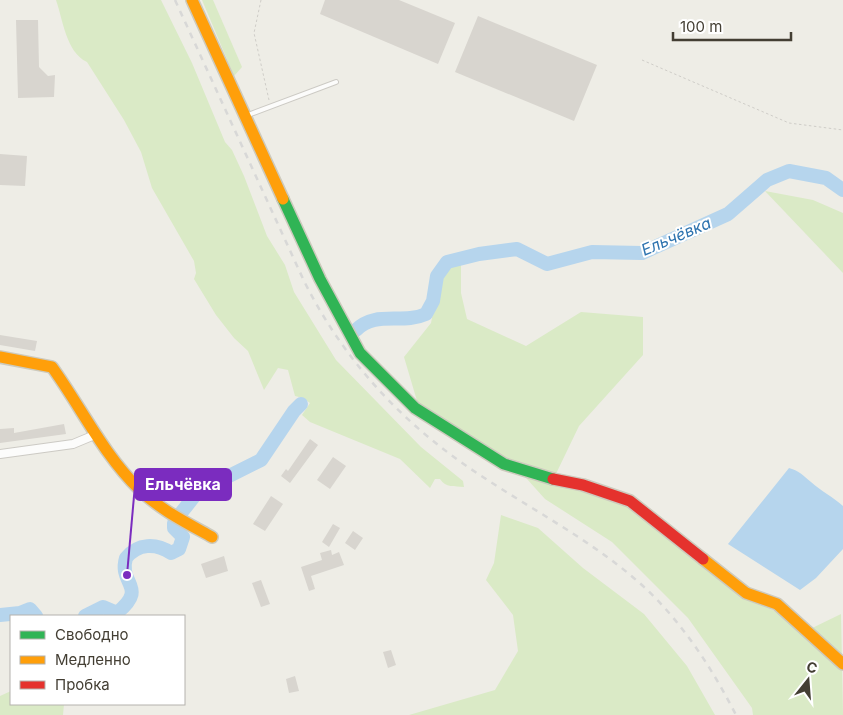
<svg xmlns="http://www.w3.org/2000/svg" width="843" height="715" font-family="Inter,sans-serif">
	<rect width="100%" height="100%" fill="#eeede6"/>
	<!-- green -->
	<g fill="#daeac6">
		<path d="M56,0H161L192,63L225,142L232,150L244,176L267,236L285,265L294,292L336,360L421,447L463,481L464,487C454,486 446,488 440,479H435L430,488L400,459L310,422L302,415L310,403L303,398L295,396L288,370L278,368L264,390L248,351L234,338L216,315L194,279L196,273L194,261L152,188L141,152L124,120L87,62C66,52 63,20 56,0Z"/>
		<path d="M202,0H213L242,67L234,76Z"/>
		<path d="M765,191L813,200L843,213V273Z"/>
		<path d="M461,259V293L467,319L526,346L581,312L643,317V355L579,426L553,480L630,501L746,593L806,631L841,614L843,715H753L752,708L688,618L612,542L545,499L518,469L420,411L404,357L431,323L441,271Z"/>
		<path d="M501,515L538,528L583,568L644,614L687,666L715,715H409L495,690L518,651L513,615L486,580L494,563Z"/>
		<path d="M11,691V704H64L63,715H0V696Z"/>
	</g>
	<!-- water -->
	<path fill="#b6d5ed" d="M789,468C800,471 802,475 811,482C821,491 833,497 843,506V549L816,578L800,590L728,544Z"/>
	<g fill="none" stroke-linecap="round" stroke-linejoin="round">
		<!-- river -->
		<g stroke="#b6d5ed" stroke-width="14">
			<path d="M356,330C376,310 402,325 426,314L433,301L437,276L447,262L479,254L517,249L547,264L592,252L642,253L728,214L767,180L789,171L826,178L843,190"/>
			<path d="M181,513L196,494L205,488L261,460L294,411L301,404"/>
			<path d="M0,615L20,613L30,609L36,616"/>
			<path d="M85,616L103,607L117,613C149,586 118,585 126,558C138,543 156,543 171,553L179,549L183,537L174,528V523"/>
		</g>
	</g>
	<!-- building -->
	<g fill="#d8d5cf">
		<path d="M325,0H399L455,23L438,64L320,14Z"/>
		<path d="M478,16L597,65L574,121L455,72Z"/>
		<path d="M16,20H38L39,67L48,76L55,75L54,97L18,98Z"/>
		<path d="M0,154L27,156L25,186L0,185Z"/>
		<path d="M0,335L37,341L35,351L0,345Z"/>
		<path d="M64,424L66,434L0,443V429L14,428V433Z"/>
		<path d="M310,439L318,445L290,483L281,476L286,469L288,471Z"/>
		<path d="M333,457L346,466L330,489L317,480Z"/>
		<path d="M271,496L283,504L265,531L253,524Z"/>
		<path d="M333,524L340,528L329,547L322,542Z"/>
		<path d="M353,531L363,538L355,550L345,543Z"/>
		<path d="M331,550L332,555L339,552L344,565L311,576L315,589L309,591L301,567L322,560L320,553Z"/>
		<path d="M224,556L228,571L206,578L201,564Z"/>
		<path d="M261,580L270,604L261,607L252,583Z"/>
		<path d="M391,650L396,665L388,668L383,652Z"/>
		<path d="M295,676L299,691L289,693L286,679Z"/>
	</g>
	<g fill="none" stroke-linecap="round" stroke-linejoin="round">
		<defs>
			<path id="lane" d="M248,115L336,82"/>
			<path id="street" d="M0,454L73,444L97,434"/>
			<path id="fast" d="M283,199L320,279L360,353L415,408L504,464L553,479"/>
			<g id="slow">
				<path d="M192,0L283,199"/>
				<path d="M0,357L52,367C81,407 103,454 139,489C159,509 187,523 212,537"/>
				<path d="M703,559L746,593L777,604L843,664"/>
			</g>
			<path id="jam" d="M553,479L583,485L630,501L703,559"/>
		</defs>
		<!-- lane casing -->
		<use href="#lane" stroke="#cccac4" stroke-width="6"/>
		<!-- street casing -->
		<use href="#street" stroke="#cccac4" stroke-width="10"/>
		<!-- fast casing -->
		<use href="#fast" stroke="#cdcabd" stroke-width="14"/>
		<!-- slow casing -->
		<use href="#slow" stroke="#cdcabd" stroke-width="14"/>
		<!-- jam casing -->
		<use href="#jam" stroke="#cdcabd" stroke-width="14"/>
		<!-- path -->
		<g stroke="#cfcdc8" stroke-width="1" stroke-dasharray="2.5 2.5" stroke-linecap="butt">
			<path d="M261,0L254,33L269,100"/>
			<path d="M642,60L789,123L843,130"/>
		</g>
		<!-- lane -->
		<use href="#lane" stroke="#fcfcfb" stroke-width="4"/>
		<!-- street -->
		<use href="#street" stroke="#fcfcfb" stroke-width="8"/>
		<!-- fast -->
		<use href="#fast" stroke="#30b455" stroke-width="11"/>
		<!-- slow -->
		<use href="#slow" stroke="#ff9f0a" stroke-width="11"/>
		<!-- jam -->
		<use href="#jam" stroke="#e5322d" stroke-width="11"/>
		<!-- rail -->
		<path stroke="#d8d8d7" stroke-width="2.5" stroke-dasharray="6 6" stroke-linecap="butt" d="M175,0L304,281C342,357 398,419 468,467C526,507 591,539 643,586C682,622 712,668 736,715"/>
	</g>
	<g text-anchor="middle" stroke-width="4" stroke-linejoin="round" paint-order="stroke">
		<!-- water labels -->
		<g font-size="16" font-style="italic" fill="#2d73af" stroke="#fff">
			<text transform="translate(676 236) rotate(-23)" y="6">Ельчёвка</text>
		</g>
	</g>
	<!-- callouts -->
	<path fill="none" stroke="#7b2cbf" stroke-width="2" d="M127 575L135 485"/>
	<circle fill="#7b2cbf" stroke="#fff" stroke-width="2" cx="127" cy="575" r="5"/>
	<rect fill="#7b2cbf" stroke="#7b2cbf" stroke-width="2" x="135" y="469" width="96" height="31" rx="5"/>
	<g font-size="16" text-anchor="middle" font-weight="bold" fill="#fff">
		<text x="183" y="490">Ельчёвка</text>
	</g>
	<!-- legend -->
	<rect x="10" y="615" width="175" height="90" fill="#ffffff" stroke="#b4b2ad"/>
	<rect x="20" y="631" width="25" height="8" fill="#30b455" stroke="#b4b2ad"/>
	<text x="55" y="640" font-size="15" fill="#433e33">Свободно</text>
	<rect x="20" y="656" width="25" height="8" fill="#ff9f0a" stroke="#b4b2ad"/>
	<text x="55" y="665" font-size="15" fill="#433e33">Медленно</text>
	<rect x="20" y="681" width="25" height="8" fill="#e5322d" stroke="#b4b2ad"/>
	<text x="55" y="690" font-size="15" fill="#433e33">Пробка</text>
	<!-- north arrow -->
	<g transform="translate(808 680) rotate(17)" stroke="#ffffff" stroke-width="4" paint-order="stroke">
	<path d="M0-4L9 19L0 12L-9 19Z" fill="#433e33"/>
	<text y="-8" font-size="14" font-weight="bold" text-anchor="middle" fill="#433e33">С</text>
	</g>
	<!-- scale -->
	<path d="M673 32v8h118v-8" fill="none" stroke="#433e33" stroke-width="2.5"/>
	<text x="680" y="32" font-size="15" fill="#433e33" stroke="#ffffff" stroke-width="4" paint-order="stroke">100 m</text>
</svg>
